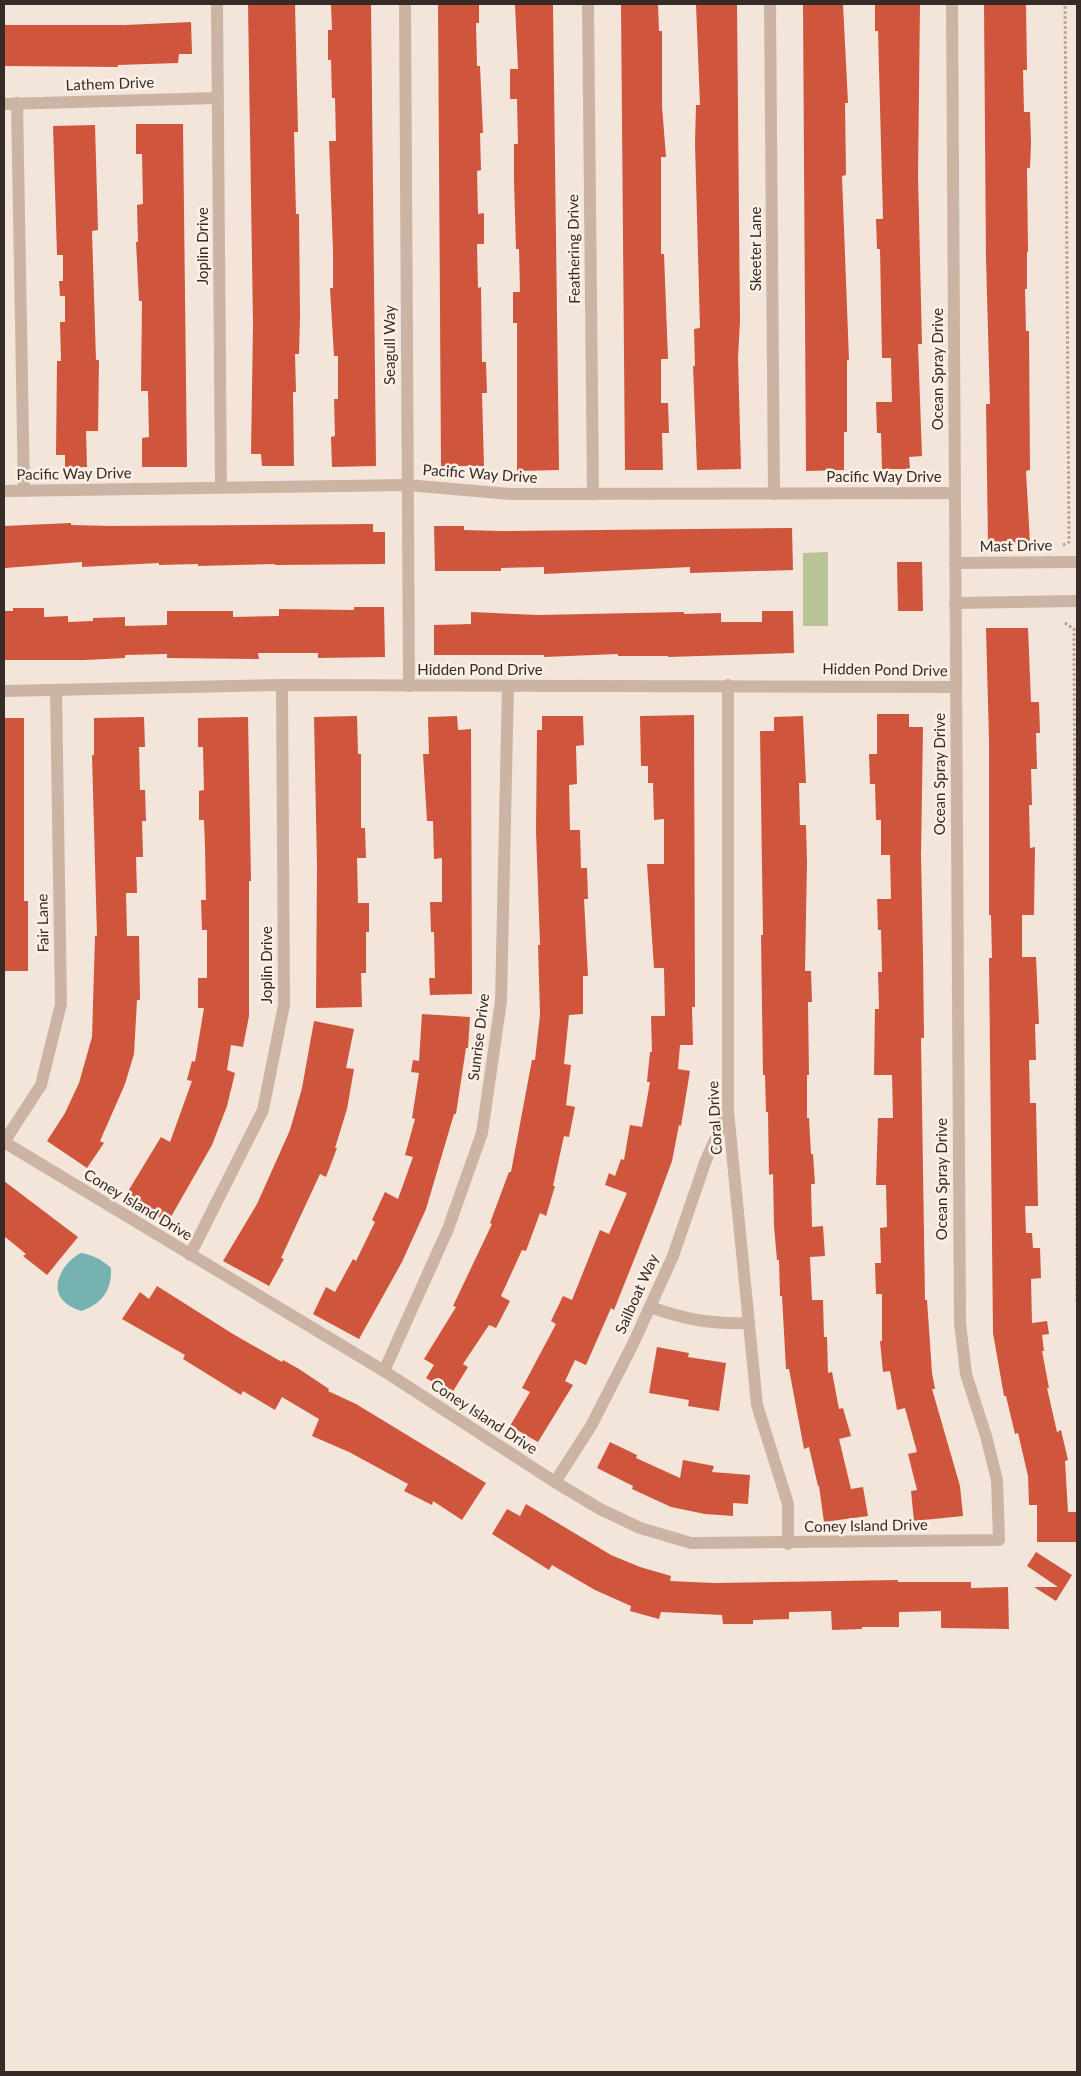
<svg xmlns="http://www.w3.org/2000/svg" width="1081" height="2076" font-family="Lato,sans-serif">
	<rect width="100%" height="100%" fill="#f3e5da"/>
	<!-- green -->
	<path fill="#b8c398" d="M828,552V626H803V553Z"/>
	<!-- water -->
	<path fill="#76b2b1" d="M81,1253C93,1255 101,1259 111,1268C112,1290 102,1304 81,1311C73,1308 66,1305 61,1298C50,1283 67,1259 81,1253Z"/>
	<!-- building -->
	<g fill="#cf553c">
		<path d="M248,4H295L298,132H294L296,214H299L300,318L299,354H295L296,392H293L294,466H262L261,454H251L253,324Z"/>
		<path d="M331,4H371L376,466L332,467L331,437L335,436L334,399H338V356H334L330,288H333V251L329,141H336L335,98H332L331,60H328V30H332Z"/>
		<path d="M438,4H479V23H476L477,66H480L483,133H480L481,170L477,171L478,214L484,213V244H477L478,288L481,287L482,362H486L487,393H482L484,466H441Z"/>
		<path d="M515,4H553L559,470L517,471V323H513V292H520L519,249H516L514,181V144H518L517,99H510V69H518Z"/>
		<path d="M621,4H658L659,31H662V106L666,157H661V254H664L668,359H661V403H668L669,433H662L663,470H625Z"/>
		<path d="M696,4H737L740,321L738,358L741,469L697,470L693,366H695L694,329L700,328L695,143L696,105H700Z"/>
		<path d="M803,4H843L848,103H845L846,175L842,176L849,360H847V432H844V470L806,471Z"/>
		<path d="M875,4H920L918,176L922,344H918L922,456L909,457L910,469H882L881,433H877L876,402H892L891,358H882L880,249H877L876,219H883L878,31H875Z"/>
		<path d="M984,4H1026L1027,70H1023L1024,112H1030L1031,143L1030,168H1027L1028,252H1027V289H1025L1026,331H1029L1030,470L1026,471L1030,543L988,544L986,404H990L986,258Z"/>
		<path d="M191,22L192,54H179L178,63L118,65V67L4,66V25H125Z"/>
		<path d="M136,124H183L187,467H142V438L149,437L148,391H141L142,301H139L136,242H138L137,205L143,204L142,154H136Z"/>
		<path d="M95,125L98,230L92,231L96,360H99L98,431H86L87,467H65V455H56L57,361H61L60,322H65V296H60L59,281H63V255H57L53,126Z"/>
		<path d="M71,523V525L111,526L373,524V532H385V564L275,565V564L198,566V564L159,565V563L82,567V562L5,568L4,526Z"/>
		<path d="M434,526H464V530L500,531L792,528L793,570L690,573V567L544,574V567L501,568V571H435Z"/>
		<path d="M897,562H922L923,611H898Z"/>
		<path d="M354,607H384L385,657L318,658V653H258L259,659L167,658V654L125,655V658L85,660H4V611H13V608H44V617L68,616V622L93,621V618L125,617V626L167,625V611H233V617L279,616V609L354,610Z"/>
		<path d="M762,611H793L794,653L668,657V656H618V654L544,657V655H434V625L471,624V612L538,615L684,612V614L721,613V622H762Z"/>
		<path d="M986,628H1028L1031,702H1039L1040,733H1036L1037,769H1031L1032,805H1029L1030,848L1035,847L1034,915H1022V957H1036L1039,1024H1035L1036,1060H1029L1030,1103H1036L1038,1206H1025L1026,1233H1032L1033,1248H1040L1041,1278L1031,1279L1032,1323L1047,1321L1049,1334L1042,1335L1044,1351H1042L1049,1388H1047L1057,1432L1061,1430L1068,1460L1065,1461L1068,1512H1077V1542H1037V1505H1029L1028,1476L1018,1433L1015,1434L1006,1396H1004L993,1333L989,958H992L991,915H989V740Z"/>
		<path d="M877,714H909V727H923L921,855L923,954L924,1038H921L925,1300H927L932,1373L935,1389H932L960,1486L963,1516L914,1521L911,1491L917,1490L908,1454L917,1452L905,1408L897,1410L890,1371L883,1372L880,1341H882V1294H876L875,1263H881L880,1228L887,1227L886,1185H876L878,1118H893L892,1075H874L875,1009H879L878,972H882L881,930H878L877,899H891L890,855H881V820H876L875,784H870L869,754H877Z"/>
		<path d="M694,715L695,1007H692L693,1045H680L678,1069L690,1071L681,1126L679,1125L672,1161L655,1207L614,1310L611,1308L586,1365L575,1360L565,1381L573,1385L538,1442L510,1426L530,1392L522,1388L556,1324L551,1321L563,1296L572,1300L600,1230L609,1234L627,1193L605,1185L609,1173L615,1176L621,1159L624,1160L630,1125L642,1127L650,1082H647L650,1052H652L651,1016H665L664,968H654L647,864H664V819L654,820L653,783H648V766H641L640,716Z"/>
		<path d="M357,716L358,754H361V828H365L366,858H357L358,903H369V932H366V973H361L362,1007L316,1008L317,866L314,717Z"/>
		<path d="M457,716L458,730L471,729L472,994L430,995L429,978H435L434,932H431L430,902H442V858L434,859L433,821H427L423,754H429L428,717Z"/>
		<path d="M542,716H583L584,745L576,746L577,784L569,785L570,830H580L581,868H587L588,899H584L588,976H583V1014L569,1015L564,1064L571,1065L566,1105L575,1107L569,1137L564,1136L553,1186H555L546,1216L540,1213L526,1251L522,1250L501,1296L510,1301L496,1328L489,1325L463,1364L468,1367L452,1393L426,1378L434,1365L424,1359L456,1307L453,1306L492,1224L490,1223L509,1172H511L532,1060H535L540,1015L538,945H540L536,831L537,730H542Z"/>
		<path d="M803,716L806,783H799L800,825H806L807,862L805,971H811L812,1002H808L809,1075H807V1118H809L811,1154H813L815,1184H811L812,1227L823,1226L825,1256L810,1257L812,1300H823L824,1337H827L828,1373L832,1372L839,1409L843,1408L851,1436L839,1439L851,1489L863,1487L868,1516L824,1522L819,1486H818L809,1447L804,1449L789,1369H786L782,1296H780L779,1260H777L774,1226L773,1174L769,1175L768,1112H766L765,1075H763L761,935H763L760,731H774V717Z"/>
		<path d="M144,717L145,747H139L140,790H145L146,821H142L143,857H136L137,893H126L127,936H139L140,1000H137L134,1054L125,1084L100,1141L104,1143L87,1168L47,1141L65,1113L79,1083L92,1037L95,936H97L92,755H94V718Z"/>
		<path d="M248,717L251,881H249V1016L243,1047L231,1045L227,1070L235,1073L227,1106L212,1145L168,1222L124,1198L161,1137L170,1142L192,1081L187,1080L192,1061L195,1062L204,1008H198V978H207V930H202L201,900H206L205,847L204,820H199V791L204,790L203,747H198V718Z"/>
		<path d="M4,718H24V901H28V971H4Z"/>
		<path d="M422,1014L470,1017L468,1048H466L456,1114H454L426,1209L402,1262L359,1339L313,1314L326,1287L335,1292L353,1259L356,1261L375,1222L372,1220L385,1192L398,1199L413,1157L405,1155L415,1119L412,1118L419,1073L411,1072L413,1060L419,1061Z"/>
		<path d="M314,1021L354,1029L346,1068L354,1069L347,1109L335,1148H337L326,1177L320,1174L281,1258L284,1259L269,1286L223,1261L257,1204L290,1130L302,1088Z"/>
		<path d="M4,1181L78,1237L47,1275L23,1256L26,1254L4,1236Z"/>
		<path d="M157,1286L233,1334L282,1362L283,1360L299,1369L329,1389L328,1391L356,1404L486,1483L462,1520L433,1501L432,1505L404,1491L408,1484L349,1452L312,1436L319,1419L282,1397L275,1410L243,1391L241,1395L183,1359L185,1355L122,1319L140,1292L149,1299Z"/>
		<path d="M657,1347L689,1353L688,1357L726,1363L719,1411L688,1406L689,1400L649,1393Z"/>
		<path d="M610,1442L637,1455L636,1458L680,1478L683,1460L714,1466L712,1472L750,1475L748,1504L733,1503V1516L705,1514L671,1507L632,1489L633,1486L597,1468Z"/>
		<path d="M526,1504L611,1555L640,1567L671,1576L670,1581L714,1583L898,1580V1582H971V1588L1008,1587L1009,1629L941,1628V1611L899,1612V1627H862V1629L832,1630L831,1611L789,1612V1619L753,1620V1624H723L722,1615L661,1612L659,1619L630,1611L631,1606L595,1590L552,1565L549,1570L492,1534L507,1509L520,1516Z"/>
		<path d="M1036,1552L1072,1575L1056,1601L1034,1587H1058L1027,1566Z"/>
	</g>
	<g fill="none" stroke-linecap="round" stroke-linejoin="round">
		<!-- path -->
		<g stroke="#b89e8f" stroke-width="3" stroke-dasharray="2.5 2.5" stroke-linecap="butt">
			<path d="M1063,545L1069,542L1065,4"/>
			<path d="M1065,623L1074,629L1077,1303"/>
		</g>
		<!-- minor -->
		<g stroke="#ccb4a5" stroke-width="12">
			<path d="M217,4L221,488"/>
			<path d="M405,4L409,686"/>
			<path d="M588,4L593,494"/>
			<path d="M770,4L774,494"/>
			<path d="M17,103L24,491"/>
			<path d="M4,104L218,98"/>
			<path d="M4,491L407,485L511,494L955,493"/>
			<path d="M955,563L1077,562"/>
			<path d="M955,603L1077,601"/>
			<path d="M728,685V1111L757,1405L788,1504V1544"/>
			<path d="M4,691L282,685L956,687"/>
			<path d="M4,1142L384,1371L555,1482L600,1509L640,1528L691,1543L999,1540L997,1480L986,1436L966,1374L960,1323L952,4"/>
			<path d="M4,1142L41,1085L61,1004L56,690"/>
			<path d="M190,1255L263,1110L284,1005L282,685"/>
			<path d="M650,1307C687,1320 710,1324 749,1323"/>
			<path d="M384,1371L448,1229L482,1133L501,1001L508,686"/>
			<path d="M555,1482L591,1426L633,1344L673,1256L706,1160L728,1111"/>
		</g>
	</g>
	<g text-anchor="middle" stroke-width="5" stroke-linejoin="round" paint-order="stroke">
		<!-- street labels -->
		<g font-size="15" fill="#372b27" stroke="#fbf0e6">
			<text transform="translate(110 84) rotate(-2)" y="5">Lathem Drive</text>
			<text transform="translate(203 246) rotate(-90)" y="5">Joplin Drive</text>
			<text transform="translate(574 249) rotate(-91)" y="5">Feathering Drive</text>
			<text transform="translate(756 249) rotate(-90)" y="5">Skeeter Lane</text>
			<text transform="translate(390 345) rotate(-90)" y="5">Seagull Way</text>
			<text transform="translate(938 369) rotate(-90)" y="5">Ocean Spray Drive</text>
			<text transform="translate(74 474) rotate(-1)" y="5">Pacific Way Drive</text>
			<text transform="translate(480 474) rotate(4)" y="5">Pacific Way Drive</text>
			<text x="884" y="482">Pacific Way Drive</text>
			<text transform="translate(1016 546) rotate(-1)" y="5">Mast Drive</text>
			<text x="480" y="675">Hidden Pond Drive</text>
			<text transform="translate(885 670) rotate(1)" y="5">Hidden Pond Drive</text>
			<text transform="translate(940 774) rotate(-90)" y="5">Ocean Spray Drive</text>
			<text transform="translate(43 923) rotate(-91)" y="5">Fair Lane</text>
			<text transform="translate(267 965) rotate(-90)" y="5">Joplin Drive</text>
			<text transform="translate(479 1037) rotate(-83)" y="5">Sunrise Drive</text>
			<text transform="translate(715 1118) rotate(-93)" y="5">Coral Drive</text>
			<text transform="translate(942 1179) rotate(-90)" y="5">Ocean Spray Drive</text>
			<text transform="translate(138 1205) rotate(31)" y="5">Coney Island Drive</text>
			<text transform="translate(637 1294) rotate(-66)" y="5">Sailboat Way</text>
			<text transform="translate(484 1417) rotate(33)" y="5">Coney Island Drive</text>
			<text transform="translate(866 1526) rotate(-1)" y="5">Coney Island Drive</text>
		</g>
	</g>
	<!-- border -->
	<rect width="1081" height="2076" fill="none" stroke="#372b27" stroke-width="10"/>
</svg>
